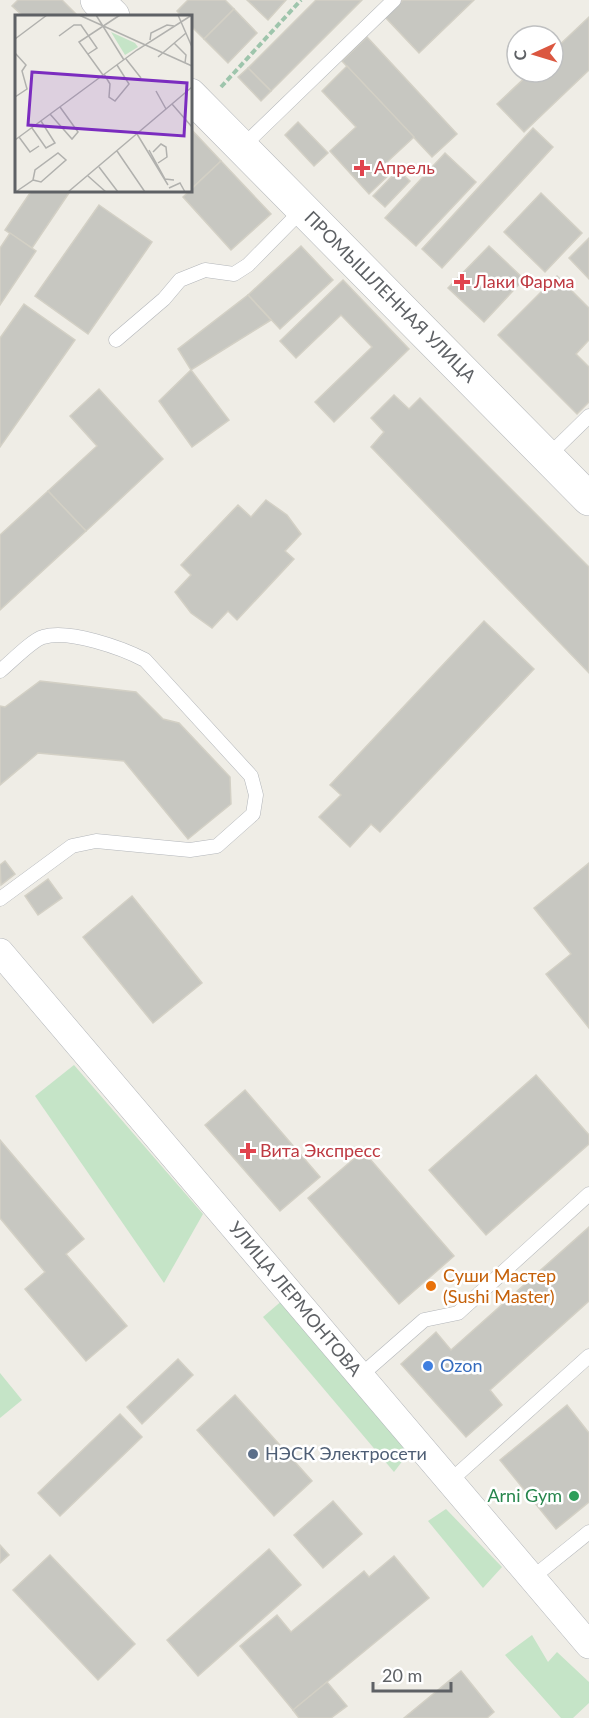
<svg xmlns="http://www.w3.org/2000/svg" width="589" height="1718" font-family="Lato,sans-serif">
	<rect width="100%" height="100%" fill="#efede6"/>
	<!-- green -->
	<g fill="#c5e4c7">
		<path d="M74,1065L203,1214L164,1283L35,1096Z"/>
		<path d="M284,1299L410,1451L394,1472L263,1317Z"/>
		<path d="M0,1373L22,1400L0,1418Z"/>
		<path d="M446,1509L502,1567L483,1588L428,1521Z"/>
		<path d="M532,1635L548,1662L557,1652L589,1682V1703L573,1718H561L505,1655Z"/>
	</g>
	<!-- building -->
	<g fill="#c7c7c1" stroke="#d3d0c5" stroke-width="1.5">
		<path d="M18,0H62L78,16H23L12,6Z"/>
		<path d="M188,0H225L234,9L204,39L190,25V16H182L177,11Z"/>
		<path d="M247,0H286L268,20Z"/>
		<path d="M316,0H362L271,91L248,68Z"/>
		<path d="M403,0H474L419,53L385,17Z"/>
		<path d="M234,9L257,33L228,63L204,39Z"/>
		<path d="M589,17V70L524,132L497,104L531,72H553V51Z"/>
		<path d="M367,37L457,134L432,157L342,61Z"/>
		<path d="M347,66L414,137L387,162L394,170L369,194L330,151L356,127L322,91Z"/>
		<path d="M248,68L271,91L261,101L238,77Z"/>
		<path d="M298,122L328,153L314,166L285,135Z"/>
		<path d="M190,128L221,161L190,190Z"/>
		<path d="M533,128L553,147L442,268L422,249Z"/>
		<path d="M445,153L476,182L416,246L385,218Z"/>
		<path d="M221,161L271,214L231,250L183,197Z"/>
		<path d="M398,170L410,181L385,207L373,196Z"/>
		<path d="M32,190H71L32,248L5,230Z"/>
		<path d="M541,193L582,233L545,272L504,232Z"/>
		<path d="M99,205L152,242L88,334L35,296Z"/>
		<path d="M10,233L36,251L0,305V248Z"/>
		<path d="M589,238V279L569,258Z"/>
		<path d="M301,246L333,280L280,329L248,295Z"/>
		<path d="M489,246L524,279L484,322L448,288Z"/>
		<path d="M557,276L589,308V340L576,354L589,367V402L577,414L498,335Z"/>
		<path d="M343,280L409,349L334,422L315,402L372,347L341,315L296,358L280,341Z"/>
		<path d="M248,295L271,320L191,370L178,349Z"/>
		<path d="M24,304L75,340L0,447V338Z"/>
		<path d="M191,370L229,420L192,447L159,401Z"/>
		<path d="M99,389L163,459L86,531L48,491L97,446L70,416Z"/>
		<path d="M394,395L409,409L420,398L589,567V673L371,447L384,432L371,418Z"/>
		<path d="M48,491L86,531L0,610V535Z"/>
		<path d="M266,500L287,515L301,534L285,551L294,559L237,620L228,611L212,628L191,613L175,592L191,575L181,565L238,505L251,517Z"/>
		<path d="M484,621L534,669L380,832L371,824L350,847L319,817L341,795L330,785Z"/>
		<path d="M40,681L136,692L163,719L179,723L230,777L231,804L188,839L124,761L38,753L0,785V706L5,707Z"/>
		<path d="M5,861L15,874L1,885L0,865Z"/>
		<path d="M589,863V1028L546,974L571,954L534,908Z"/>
		<path d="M48,879L62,898L38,915L25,896Z"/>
		<path d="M132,896L202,983L153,1023L83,937Z"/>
		<path d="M536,1075L589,1135V1144L486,1235L429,1170Z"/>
		<path d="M245,1090L320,1177L280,1211L205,1125Z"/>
		<path d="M0,1140L84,1239L66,1254L127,1326L86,1361L25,1289L45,1272L0,1218Z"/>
		<path d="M363,1151L454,1256L399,1304L308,1198Z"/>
		<path d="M589,1227V1301L490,1390L502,1405L466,1437L401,1364L436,1332L451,1350Z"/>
		<path d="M178,1359L193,1375L142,1424L127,1407Z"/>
		<path d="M235,1395L312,1481L274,1516L197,1430Z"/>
		<path d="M567,1405L589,1433V1502L556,1529L500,1460Z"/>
		<path d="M120,1414L142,1437L60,1516L38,1493Z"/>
		<path d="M333,1501L362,1534L323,1568L294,1535Z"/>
		<path d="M0,1545L9,1555L0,1563Z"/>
		<path d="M269,1549L301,1585L198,1676L167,1640Z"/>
		<path d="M50,1555L135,1644L98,1680L13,1590Z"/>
		<path d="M394,1556L429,1598L293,1710L240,1646L277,1615L291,1632L364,1571L369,1577Z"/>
		<path d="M461,1671L494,1712L487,1718H404Z"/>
		<path d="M327,1682L347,1706L331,1718H299L293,1710Z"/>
	</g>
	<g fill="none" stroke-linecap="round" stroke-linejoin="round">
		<defs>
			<g id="service">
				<path d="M242,147L394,0"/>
				<path d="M116,340L164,299L180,280L205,270L234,274L248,265L303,209"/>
				<path d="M547,457L589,416"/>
				<path d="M0,671C10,663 32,640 43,637C69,629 122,648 145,660L251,776L256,795L253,814L217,846L190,850L96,841L72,846L0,899"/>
				<path d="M360,1376L424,1320L458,1313L589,1194"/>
				<path d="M450,1481L589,1356"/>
				<path d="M532,1578L589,1532"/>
			</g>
			<path id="minor" d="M0,952L589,1645"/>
			<g id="tertiary">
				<path d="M97,0L113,16"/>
				<path d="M190,95L589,499"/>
			</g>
		</defs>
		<!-- service casing -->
		<use href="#service" stroke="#b3b6ba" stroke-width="15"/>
		<!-- minor casing -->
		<use href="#minor" stroke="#b3b6ba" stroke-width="28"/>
		<!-- tertiary casing -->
		<use href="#tertiary" stroke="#b3b6ba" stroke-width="34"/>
		<!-- path -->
		<path stroke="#9ec5ac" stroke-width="4" stroke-dasharray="6 3" stroke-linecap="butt" d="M221,87L301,0"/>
		<!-- service -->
		<use href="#service" stroke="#fff" stroke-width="14"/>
		<!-- minor -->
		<use href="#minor" stroke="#fff" stroke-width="27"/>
		<!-- tertiary -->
		<use href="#tertiary" stroke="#fff" stroke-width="33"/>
	</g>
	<!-- markers -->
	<g fill="#e0444e" stroke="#fff" stroke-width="2">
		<path d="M359 159h6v6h6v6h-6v6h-6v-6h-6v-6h6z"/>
		<path d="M459 273h6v6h6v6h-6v6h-6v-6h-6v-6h6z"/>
		<path d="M245 1142h6v6h6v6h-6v6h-6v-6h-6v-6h6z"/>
	</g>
	<circle fill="#e8710a" stroke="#fff" stroke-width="2" cx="431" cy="1286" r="6"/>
	<circle fill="#3f7fe0" stroke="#fff" stroke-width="2" cx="428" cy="1366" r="6"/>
	<circle fill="#5c6f8a" stroke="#fff" stroke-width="2" cx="253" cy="1454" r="6"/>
	<circle fill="#2e9e5b" stroke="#fff" stroke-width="2" cx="574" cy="1496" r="6"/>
	<g text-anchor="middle" stroke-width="5" stroke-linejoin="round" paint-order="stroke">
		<!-- health labels -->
		<g font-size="18" fill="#be3a42" stroke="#fff" text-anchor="start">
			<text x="374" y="174">Апрель</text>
			<text x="474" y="288">Лаки Фарма</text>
			<text x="260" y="1157">Вита Экспресс</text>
		</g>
		<!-- street labels -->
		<g font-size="18" fill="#5e6165" stroke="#fff">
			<text transform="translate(390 297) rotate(45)" y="6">ПРОМЫШЛЕННАЯ УЛИЦА</text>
			<text transform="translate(295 1299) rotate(50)" y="6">УЛИЦА ЛЕРМОНТОВА</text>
		</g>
		<!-- food labels -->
		<g font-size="18" fill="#c56008" stroke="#fff" text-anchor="start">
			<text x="443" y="1282">Суши Мастер<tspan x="443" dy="21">(Sushi Master)</tspan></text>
		</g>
		<!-- shop labels -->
		<g font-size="18" fill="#366cbe" stroke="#fff" text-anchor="start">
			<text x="440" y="1372">Ozon</text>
		</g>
		<!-- service labels -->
		<g font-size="18" fill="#4e5e75" stroke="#fff" text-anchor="start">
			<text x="265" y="1460">НЭСК Электросети</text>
		</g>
		<!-- leisure labels -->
		<g font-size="18" fill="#27864d" stroke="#fff" text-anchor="end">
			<text x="562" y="1502">Arni Gym</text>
		</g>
	</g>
	<!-- overview -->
	<g transform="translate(15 15)">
		<rect width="177" height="177" fill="#efede6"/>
		<path d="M96,17L120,28L123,32L110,40Z" fill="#c5e4c7"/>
		<path fill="none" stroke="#b1b1ae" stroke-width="1.5" d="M64,0L177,51M81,0L109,45M163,0L177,32M44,21L59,10H66L82,33L73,39M0,24L32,0M135,25L136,18L152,10L159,11M159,28L171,40L170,48M0,38L11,50L7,56L12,74L0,82M143,42L171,18M111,44L126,63M89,59L95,69L94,82L100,86L114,69L102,50M88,60L64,27L105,0M141,76L151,94M157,89L177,112M35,99L57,124L63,117L45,92M17,113L31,133L40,128L26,106M122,119L153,170M4,122L15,137L24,131M0,125L122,35L177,0M134,135L150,164L159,165M102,136L130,177M138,137L146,129L151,132L152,142L143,148M84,152L103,177M73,161L91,177M154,173L165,168L170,177M2,176L18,165L20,155L43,138L51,145L26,167L18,165M53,177L177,72"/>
		<path fill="#7b2cbf" fill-opacity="0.15" stroke="#7b2cbf" stroke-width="3" d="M17,57L172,68L169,121L13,110Z"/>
		<rect width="177" height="177" fill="none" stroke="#5e6165" stroke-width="3"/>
	</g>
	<!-- north arrow -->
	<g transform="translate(535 54) rotate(266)"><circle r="28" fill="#ffffff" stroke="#bfc0c1" stroke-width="1.5"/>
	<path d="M0-4.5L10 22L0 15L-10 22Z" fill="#db5740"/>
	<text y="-9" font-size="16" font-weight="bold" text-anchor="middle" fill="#5e6165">С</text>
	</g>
	<!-- scale -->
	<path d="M373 1682v9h78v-9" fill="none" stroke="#5e6165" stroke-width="3"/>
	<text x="382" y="1682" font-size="18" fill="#5e6165" stroke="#ffffff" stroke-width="4.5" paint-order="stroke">20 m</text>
</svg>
